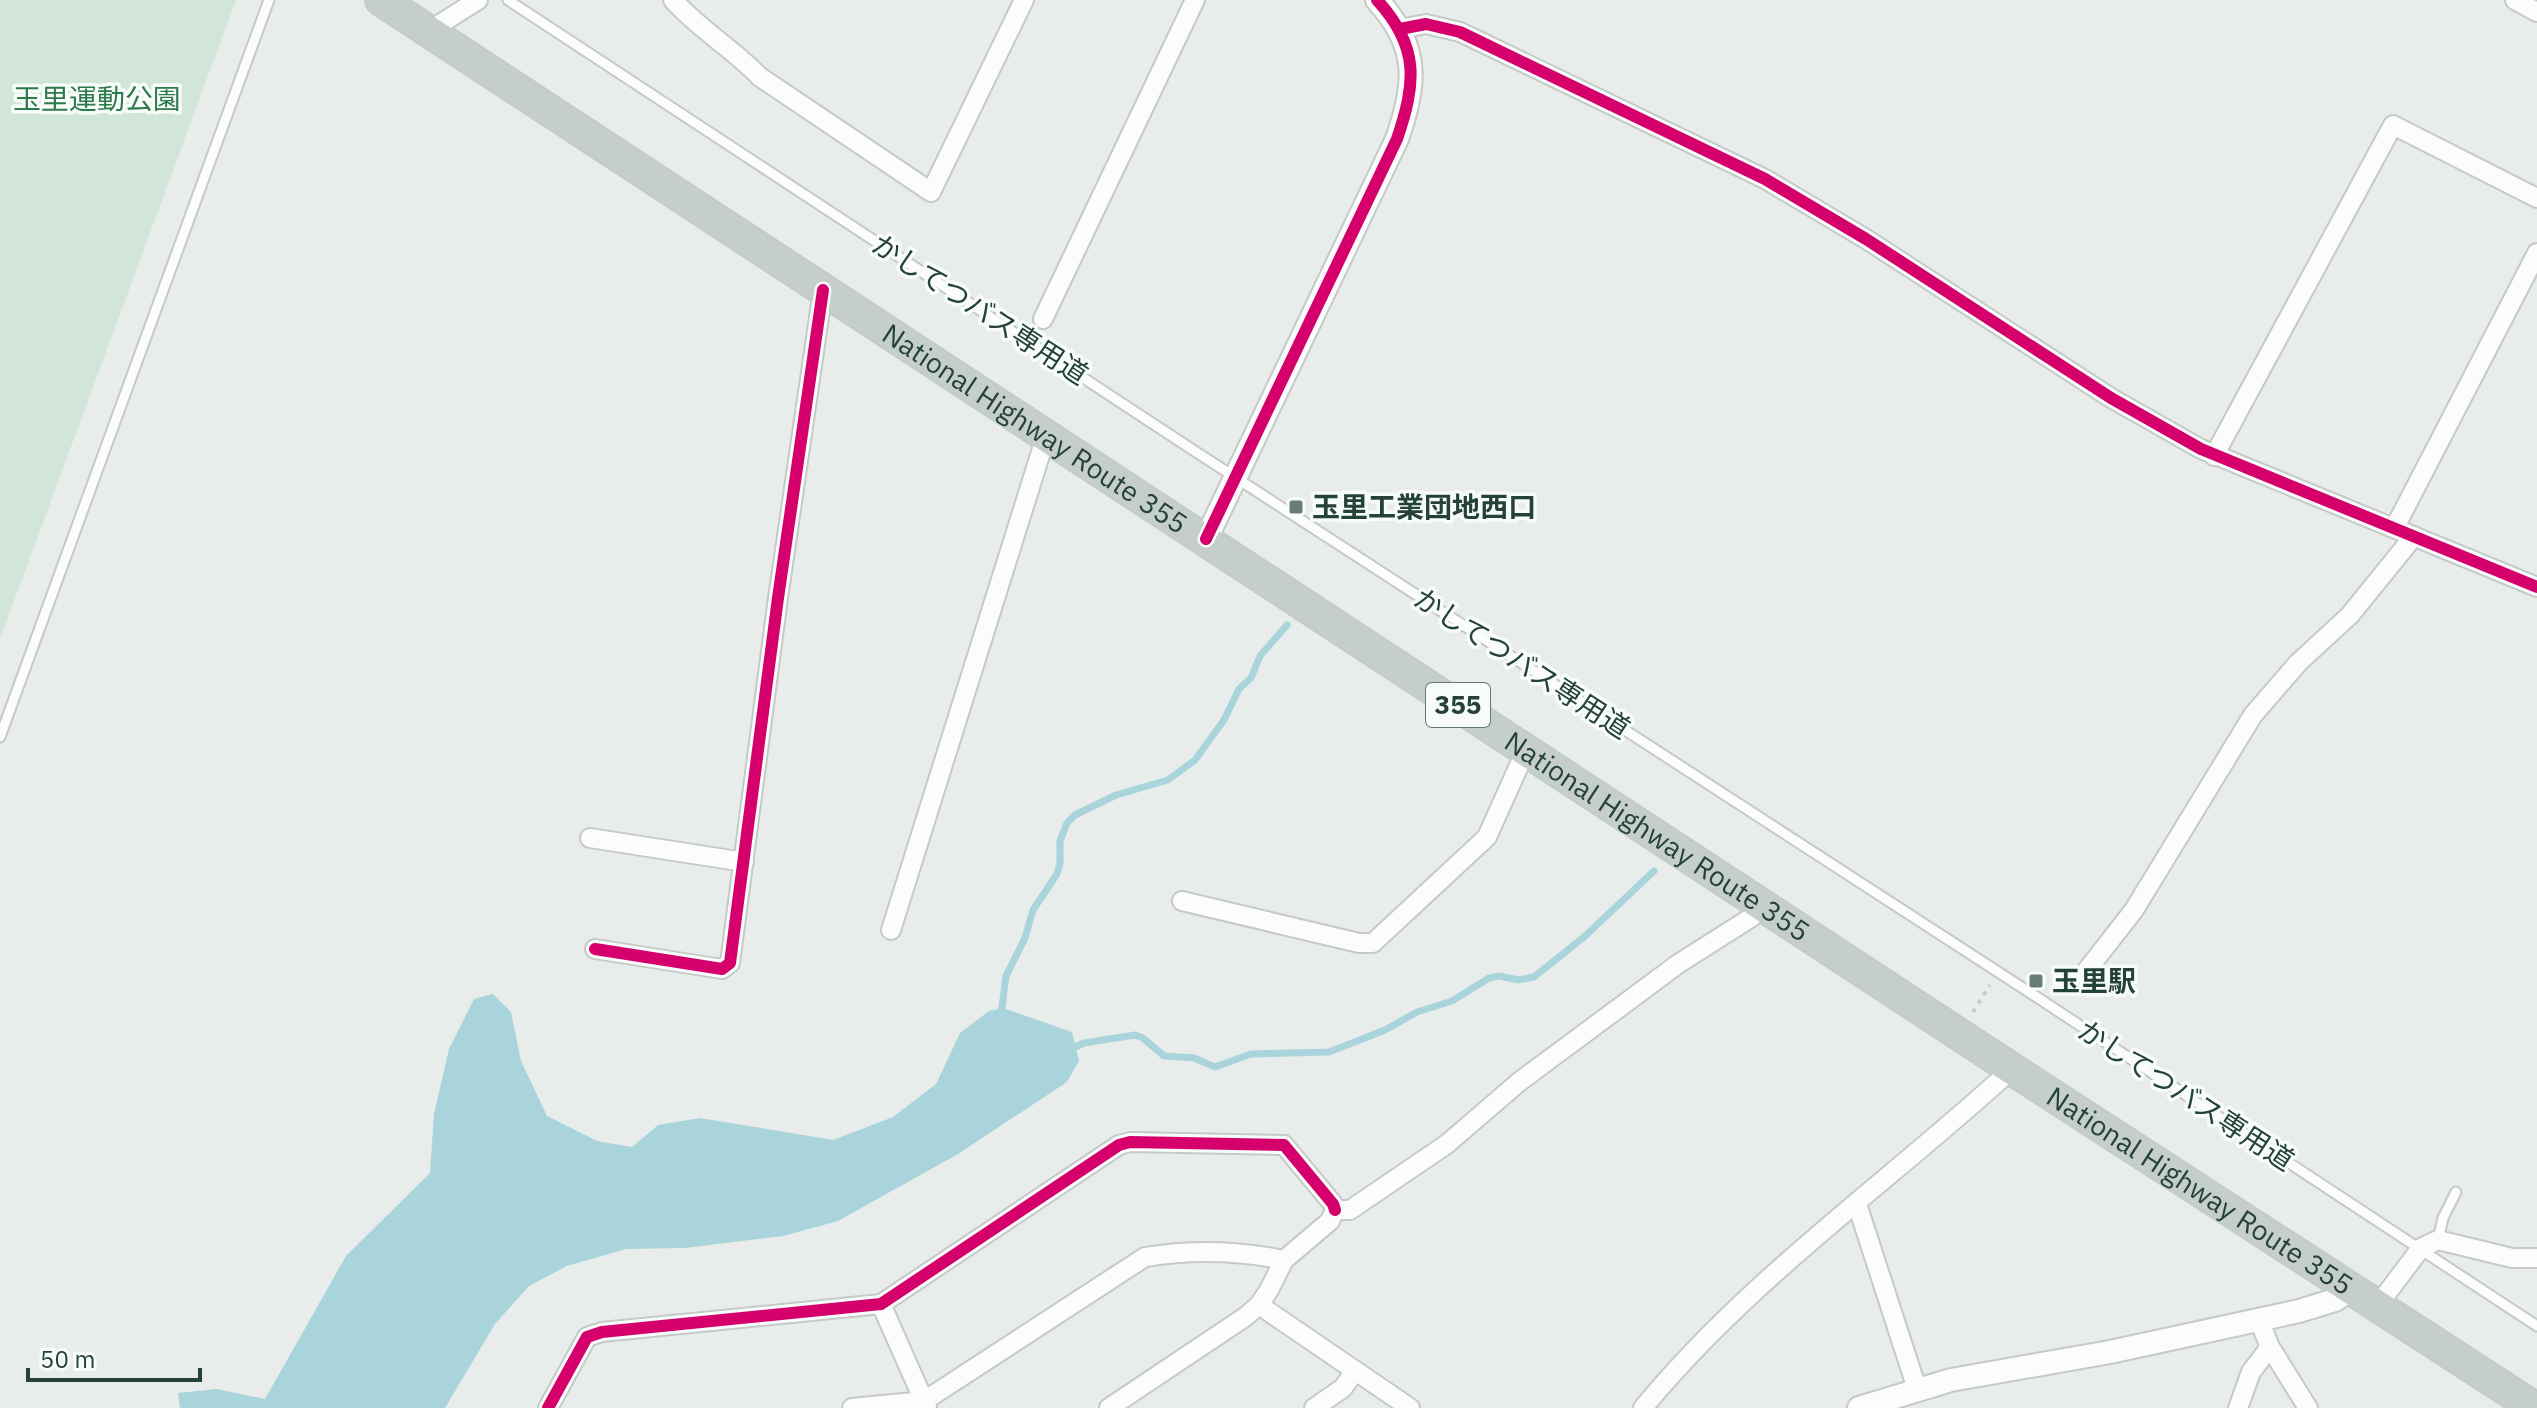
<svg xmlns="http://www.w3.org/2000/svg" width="2537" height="1408" font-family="'IBM Plex Sans','Noto Sans JP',sans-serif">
	<rect width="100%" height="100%" fill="#e8edeb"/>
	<!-- green -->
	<path fill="#d1e6d8" d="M0,0H236L0,639Z"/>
	<!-- water -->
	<path fill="#a9d4db" d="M493,994L511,1012L521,1061L547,1116L597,1141L632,1147L658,1125L700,1118L833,1140L893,1117L936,1084L960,1033L989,1011L1003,1008L1072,1032L1079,1061L1067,1082L958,1154L838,1221L783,1236L685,1248L626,1249L567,1266L529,1286L495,1324L445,1408H180L178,1393L217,1389L265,1399L346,1256L430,1173L434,1114L449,1049L474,999Z"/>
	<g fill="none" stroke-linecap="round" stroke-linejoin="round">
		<!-- stream -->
		<g stroke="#a9d4db" stroke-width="7">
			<path d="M1001,1015L1006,976L1025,938L1033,910L1057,874L1060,863V841L1067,823L1075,815L1116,795L1168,780L1195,760L1224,720L1239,689L1251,678L1260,656L1287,625"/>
			<path d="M1067,1051L1084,1043L1135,1035L1143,1038L1164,1056L1194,1058L1215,1067L1251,1054L1329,1052L1385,1030L1417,1012L1452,1001L1489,978L1499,976L1518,980L1534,977L1584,937L1654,871"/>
		</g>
		<defs>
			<g id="service">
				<path d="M508,0L1193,450L2029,992L2537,1326"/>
				<path d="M0,737L269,0"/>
				<path d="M2438,1240L2443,1218L2456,1192"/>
			</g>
			<g id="minor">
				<path d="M673,0C700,30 732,48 760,77L931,192L1024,0"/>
				<path d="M2515,0L2537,12"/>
				<path d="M1400,29L1426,24L1460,32L1765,179L1866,239L2111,398L2201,449L2537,587"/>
				<path d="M429,31L478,0"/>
				<path d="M1043,319L1195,0"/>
				<path d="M2214,456L2393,125L2537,198"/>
				<path d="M2395,527L2537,253"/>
				<path d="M590,838L744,862"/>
				<path d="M1182,901L1359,943H1373L1487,837L1526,750"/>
				<path d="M891,930L1046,436"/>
				<path d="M595,949L722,969L730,963L778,598L823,290"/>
				<path d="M2084,974L2134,910L2253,715L2298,663L2350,615L2414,536"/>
				<path d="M1857,1204L1917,1389"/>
				<path d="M881,1304L927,1408"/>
				<path d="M1259,1305L1410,1408"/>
				<path d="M2378,1305L2421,1248L2438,1240L2512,1258H2537"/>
				<path d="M2259,1320L2270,1347L2308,1408"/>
				<path d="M548,1408L587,1337L602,1332L881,1304L1119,1145L1130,1142L1284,1145L1333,1204L1335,1210"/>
				<path d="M852,1408L924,1401L1145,1257C1193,1249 1236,1250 1284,1260"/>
				<path d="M1109,1408L1245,1317L1259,1305L1269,1290L1284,1260L1330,1221L1335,1210H1350L1447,1144L1519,1082L1678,964L1752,917L1763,906"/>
				<path d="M1314,1408L1343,1388L1355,1371"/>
				<path d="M1643,1408C1749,1279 1890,1181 2012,1069"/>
				<path d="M2238,1408L2251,1372L2270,1347"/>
			</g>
			<g id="tertiary">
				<path d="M1206,539L1397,139C1416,83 1420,47 1377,0"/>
				<path d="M1859,1408L1951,1380L2110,1352L2299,1311L2335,1300L2354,1288"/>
			</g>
			<g id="trunk">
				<path id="s1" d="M381,0L2012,1069L2535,1408"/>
			</g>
		</defs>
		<!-- service casing -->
		<use href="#service" stroke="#c5cac8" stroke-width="13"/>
		<!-- minor casing -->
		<use href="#minor" stroke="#c5cac8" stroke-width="22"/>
		<!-- tertiary casing -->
		<use href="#tertiary" stroke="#c5cac8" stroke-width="26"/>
		<!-- trunk casing -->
		<use href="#trunk" stroke="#c3ccc9" stroke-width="34"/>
		<!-- path -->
		<path stroke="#c3ccca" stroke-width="4" stroke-dasharray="4 6" stroke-linecap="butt" d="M1973,1012L1990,985"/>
		<!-- service -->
		<use href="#service" stroke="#fcfcfc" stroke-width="9"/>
		<!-- minor -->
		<use href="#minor" stroke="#fcfcfc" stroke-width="18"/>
		<!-- tertiary -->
		<use href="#tertiary" stroke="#fcfcfc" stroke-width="22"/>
		<!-- trunk -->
		<use href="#trunk" stroke="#c6cecc" stroke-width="30"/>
		<defs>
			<g id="cycleway">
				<path d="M1400,29L1426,24L1460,32L1765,179L1866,239L2111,398L2201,449L2537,587"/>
				<path d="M1206,539L1397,139C1416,83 1420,47 1377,0"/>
				<path d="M595,949L722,969L730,963L778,598L823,290"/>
				<path d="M548,1408L587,1337L602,1332L881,1304L1119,1145L1130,1142L1284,1145L1333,1204L1335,1210"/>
			</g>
		</defs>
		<!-- cycleway casing -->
		<use href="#cycleway" stroke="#f7fbf9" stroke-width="17"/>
		<!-- cycleway -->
		<use href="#cycleway" stroke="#d6006c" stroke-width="12"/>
	</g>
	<!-- markers -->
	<g fill="#697e78" stroke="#f7fbf9" stroke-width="3">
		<rect x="1288" y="499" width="16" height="16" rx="4"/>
		<rect x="2028" y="973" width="16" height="16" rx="4"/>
	</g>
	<g text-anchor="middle" stroke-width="7" stroke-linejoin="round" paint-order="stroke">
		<!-- shield labels -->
		<rect fill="#f7fbf9" stroke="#637a73" stroke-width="2" x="1426" y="683" width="64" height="44" rx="6"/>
		<g font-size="26" font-weight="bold" fill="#24423a">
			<text x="1458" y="714">355</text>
		</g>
		<!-- park labels -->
		<g font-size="28" fill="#2d7a4b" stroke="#f7fbf9">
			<text x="97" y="109">玉里運動公園</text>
		</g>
		<!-- street labels -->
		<g font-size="28" fill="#24423a" stroke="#f7fbf9">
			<text transform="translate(980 309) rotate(33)" y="10">かしてつバス専用道</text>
			<text dy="10" stroke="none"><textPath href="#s1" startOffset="782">National Highway Route 355</textPath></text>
			<text transform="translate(1522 663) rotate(33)" y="10">かしてつバス専用道</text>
			<text dy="10" stroke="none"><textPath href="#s1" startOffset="1526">National Highway Route 355</textPath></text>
			<text transform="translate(2186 1095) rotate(33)" y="10">かしてつバス専用道</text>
			<text dy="10" stroke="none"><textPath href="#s1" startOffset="2174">National Highway Route 355</textPath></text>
		</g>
		<!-- poi labels -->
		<g font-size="28" font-weight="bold" fill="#24423a" stroke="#f7fbf9" text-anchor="start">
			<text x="1312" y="517">玉里工業団地西口</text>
			<text x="2052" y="991">玉里駅</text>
		</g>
	</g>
	<!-- scale -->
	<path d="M28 1368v12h172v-12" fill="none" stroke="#24423a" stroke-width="4"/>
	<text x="40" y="1368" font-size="24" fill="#24423a" stroke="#f7fbf9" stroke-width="6" paint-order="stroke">50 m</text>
</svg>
